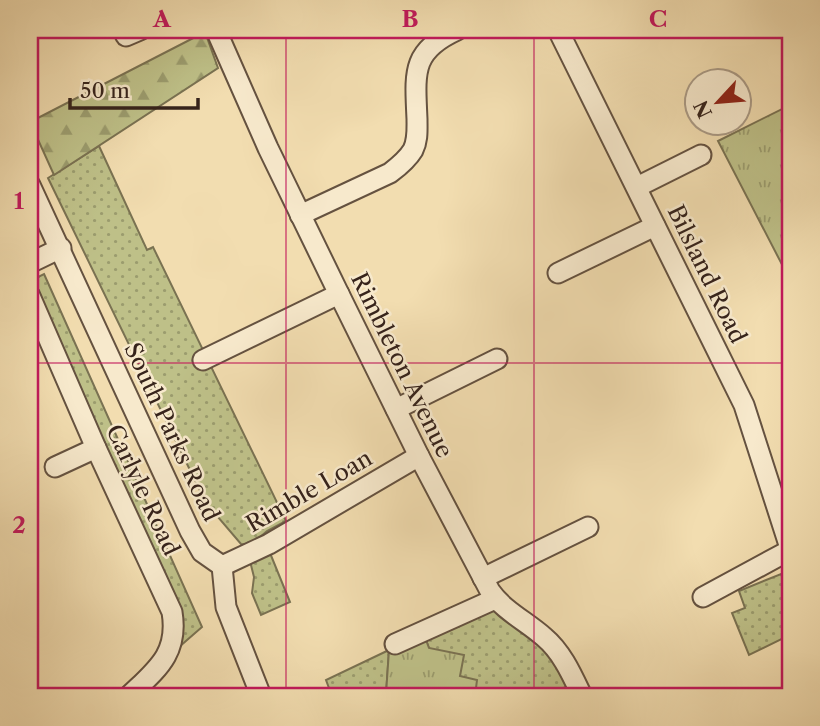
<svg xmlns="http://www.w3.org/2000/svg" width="820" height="726" font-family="'Libre Caslon Text',serif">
	<defs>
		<pattern id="grass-dots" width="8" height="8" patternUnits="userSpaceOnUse" patternTransform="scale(1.75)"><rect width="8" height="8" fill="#bec088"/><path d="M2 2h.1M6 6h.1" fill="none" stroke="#9b9c6e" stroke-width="1.8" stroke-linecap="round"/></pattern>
		<pattern id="forest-firs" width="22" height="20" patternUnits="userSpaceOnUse" patternTransform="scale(1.75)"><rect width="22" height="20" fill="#bec088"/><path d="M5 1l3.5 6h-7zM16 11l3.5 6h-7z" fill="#9b9c6e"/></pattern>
		<pattern id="park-tufts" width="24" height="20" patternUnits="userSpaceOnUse" patternTransform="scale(1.75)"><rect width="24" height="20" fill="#bec088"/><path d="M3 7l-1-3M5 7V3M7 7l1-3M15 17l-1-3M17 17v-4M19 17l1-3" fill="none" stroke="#9b9c6e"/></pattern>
	</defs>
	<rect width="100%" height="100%" fill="#f2ddb0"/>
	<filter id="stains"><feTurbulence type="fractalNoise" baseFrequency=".00286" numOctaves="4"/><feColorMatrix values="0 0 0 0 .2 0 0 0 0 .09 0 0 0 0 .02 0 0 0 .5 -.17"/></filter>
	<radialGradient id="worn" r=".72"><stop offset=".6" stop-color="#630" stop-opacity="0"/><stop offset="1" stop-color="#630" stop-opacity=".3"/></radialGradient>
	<!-- grass -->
	<g fill="url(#grass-dots)" stroke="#7a7252" stroke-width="2">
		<path d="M99,146L147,250L153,247L286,521L267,531L251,545L241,544L206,503L48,178Z"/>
		<path d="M44,274L202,627L179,647V613L30,281Z"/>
		<path d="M270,553L290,602L261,615L252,593L254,577L250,561Z"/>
		<path d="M781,574L790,599V635L749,655L732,613L745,608L739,591Z"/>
		<path d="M495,599L575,683L545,696H413L423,688L460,676L429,648L423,632Z"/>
		<path d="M389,650L386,694L403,696H332L326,680Z"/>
	</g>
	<!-- forest -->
	<path fill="url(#forest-firs)" stroke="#7a7252" stroke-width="2" d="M205,32L218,68L54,175L30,122Z"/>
	<!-- park -->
	<g fill="url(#park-tufts)" stroke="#7a7252" stroke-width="2">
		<path d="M790,105V280L718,141Z"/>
		<path d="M423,632L429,648L464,655L460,676L477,680L475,696L423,688L413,696L386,694L389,650Z"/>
	</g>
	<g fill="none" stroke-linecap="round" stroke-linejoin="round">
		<defs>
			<g id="minor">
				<path d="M123,30L126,36L140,30"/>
				<path d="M216,30L268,148L339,294L419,456L490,591C504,611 526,621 544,637C562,652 572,675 582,696"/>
				<path d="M558,30L744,405L790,548"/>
				<path d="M30,185L190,531L202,552L222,566L226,607L261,696"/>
				<path d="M637,187L701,155"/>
				<path d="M300,215L390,173C398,167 407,160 413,150C418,140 417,130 417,119C415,73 411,51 457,30"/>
				<path d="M30,263L61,248"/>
				<path d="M558,273L655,226"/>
				<path d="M30,296L96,448L172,612C179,654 156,670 129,696"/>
				<path d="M203,360L339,294"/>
				<path d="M396,409L497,359"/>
				<path d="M55,467L96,448"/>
				<path d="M222,566L269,544L419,456"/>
				<path d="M483,578L588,527"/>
				<path d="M703,597L790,550"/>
				<path d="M395,644L495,599"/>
			</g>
		</defs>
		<!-- minor casing -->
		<use href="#minor" stroke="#655240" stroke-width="23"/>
		<!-- minor -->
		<use href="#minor" stroke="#f7e9cc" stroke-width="19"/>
	</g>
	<!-- grid -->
	<path fill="none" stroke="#c2185b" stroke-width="2" stroke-opacity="0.55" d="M286,30V696M534,30V696M30,363H790"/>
	<g text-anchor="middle" stroke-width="5" stroke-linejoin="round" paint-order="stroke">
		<!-- street labels -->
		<g font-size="23" fill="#36231b" stroke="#f7e9cc">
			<text transform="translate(707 274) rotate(64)" y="8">Bilsland Road</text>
			<text transform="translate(402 365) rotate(64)" y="8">Rimbleton Avenue</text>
			<text transform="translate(172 432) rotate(65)" y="8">South Parks Road</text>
			<text transform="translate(143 490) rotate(65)" y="8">Carlyle Road</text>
			<text transform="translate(309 491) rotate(-30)" y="8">Rimble Loan</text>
		</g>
	</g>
	<!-- margin -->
	<rect width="820" height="726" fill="none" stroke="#f2ddb0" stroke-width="77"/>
	<!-- north arrow -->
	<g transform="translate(718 102) rotate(244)"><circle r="33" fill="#f7e9cc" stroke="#aa9a85" stroke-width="2"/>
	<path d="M0-5L12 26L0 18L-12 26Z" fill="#8f2418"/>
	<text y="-10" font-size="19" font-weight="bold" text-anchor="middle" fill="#36231b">N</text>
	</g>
	<!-- scale -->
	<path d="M70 98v10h128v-10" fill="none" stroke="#36231b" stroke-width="3.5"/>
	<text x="80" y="98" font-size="21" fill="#36231b" stroke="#f7e9cc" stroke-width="5" paint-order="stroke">50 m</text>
	<rect x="38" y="38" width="744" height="650" fill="none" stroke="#c2185b" stroke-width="2.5"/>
	<g font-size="23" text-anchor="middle" font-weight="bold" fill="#c2185b">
		<text x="162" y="27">A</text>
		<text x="410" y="27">B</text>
		<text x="658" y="27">C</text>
		<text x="19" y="209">1</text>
		<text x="19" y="533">2</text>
	</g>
	<rect width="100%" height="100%" filter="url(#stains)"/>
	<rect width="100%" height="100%" fill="url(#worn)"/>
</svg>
